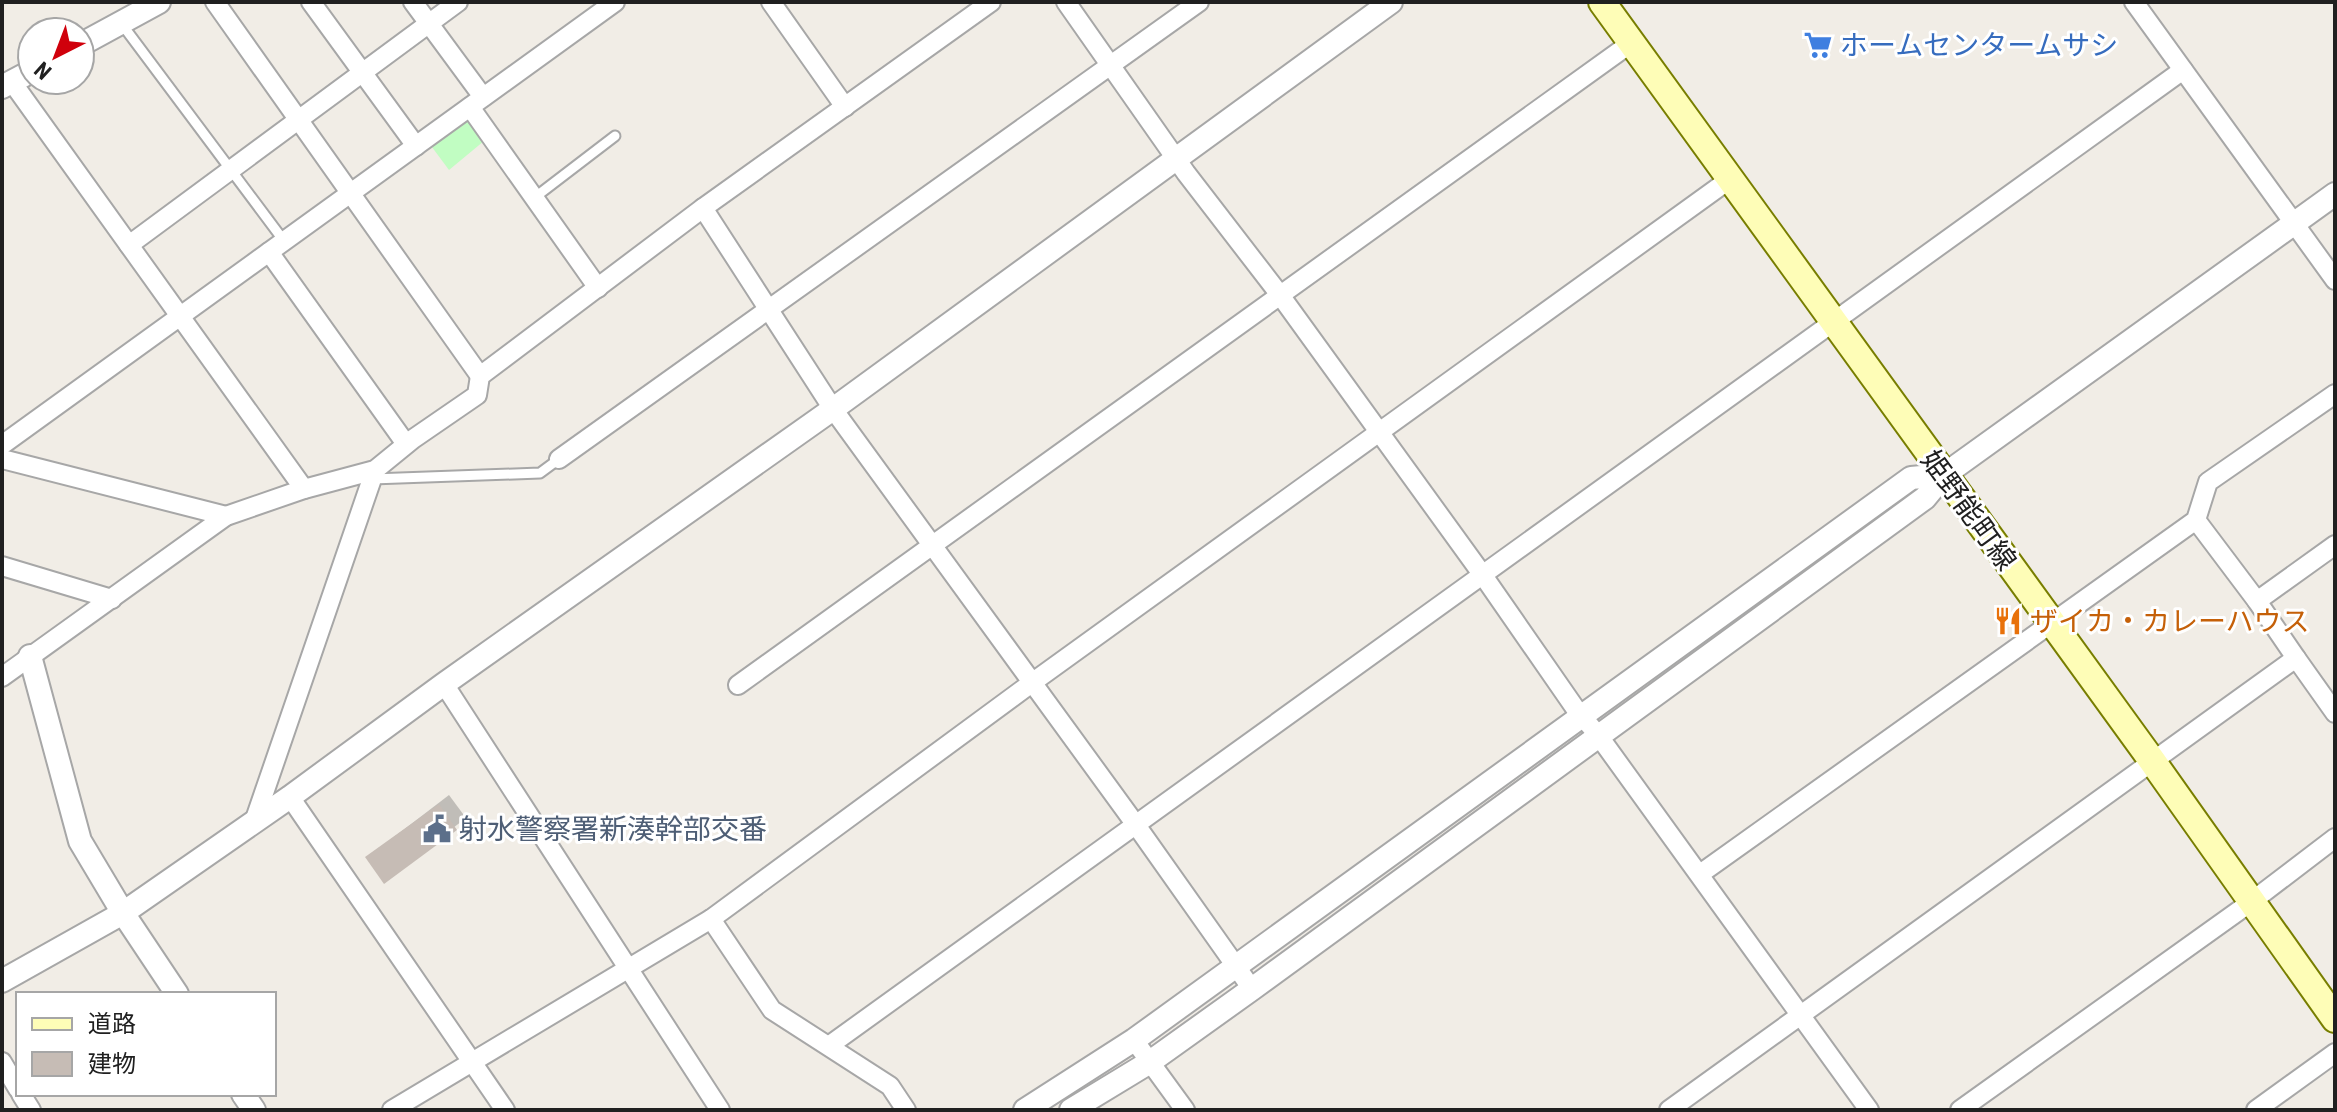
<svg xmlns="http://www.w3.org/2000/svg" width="2337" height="1112" font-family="'Roboto Condensed','Noto Sans JP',sans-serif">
	<rect width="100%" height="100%" fill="#f1ede6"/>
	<!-- park -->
	<path fill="#c1fdc2" d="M470,107L490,136L449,170L426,139Z"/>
	<!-- shadow -->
	<path fill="#0003" d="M449,795L466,818L384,881L368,857Z"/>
	<!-- building -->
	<path fill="#c6bcb5" d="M439,804L457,830L384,884L365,857Z"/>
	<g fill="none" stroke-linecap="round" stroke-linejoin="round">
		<defs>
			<g id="service">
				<path d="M121,23L284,241"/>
				<path d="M534,198L615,136"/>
				<path d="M372,479L540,473L559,459"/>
			</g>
			<g id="minor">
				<path d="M215,2L480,376"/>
				<path d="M311,2L416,146"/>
				<path d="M413,2L483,97"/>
				<path d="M771,2L845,107"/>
				<path d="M1066,2L1186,173L1280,295L1482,574L1575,708L1598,735L1869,1110"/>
				<path d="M2134,2L2335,280"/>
				<path d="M12,82L304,489"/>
				<path d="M470,107L598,288"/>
				<path d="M703,208L833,409L1136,825L1252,989"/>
				<path d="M129,245L458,2"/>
				<path d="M269,252L406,444"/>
				<path d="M2,445L615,2"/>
				<path d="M2,459L226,516"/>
				<path d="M559,459L1199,2"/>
				<path d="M2196,520L2257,601"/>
				<path d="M2,566L112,599"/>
				<path d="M2296,658L2335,713"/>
				<path d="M2,677L226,516L304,489L375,470L413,439L477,395L480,376L703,208L991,2"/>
				<path d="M444,684L720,1110"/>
				<path d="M738,685L1631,43"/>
				<path d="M290,797L505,1110"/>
				<path d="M254,822L375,470"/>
				<path d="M1700,874L2196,520L2208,482L2335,394"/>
				<path d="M711,919L772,1010L890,1086L906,1110"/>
				<path d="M1134,1040L1185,1110"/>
				<path d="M830,1045L2183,70"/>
				<path d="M2,1062L18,1089"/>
				<path d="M21,1094L31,1110"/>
				<path d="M392,1110L711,919L1033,682L1730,179"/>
				<path d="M1669,1110L2296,658L2257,601L2335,545"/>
				<path d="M1960,1110L2251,902L2335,838"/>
				<path d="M2256,1110L2335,1053"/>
			</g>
			<g id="tertiary">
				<path d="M80,45L159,2"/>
				<path d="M2,87L32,71"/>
				<path d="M30,656L80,841L123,913L177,994"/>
				<path d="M2,981L123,913L290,797L444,684L833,409L1391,2"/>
				<path d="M243,1094L254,1110"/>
				<path d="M1025,1110L1134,1040L1911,478L1944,475"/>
				<path d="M1071,1110L1150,1062L1252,989L1925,498L1944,475L2335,194"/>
			</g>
			<path id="secondary" d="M1602,2L2153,762L2335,1019"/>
		</defs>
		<!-- service casing -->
		<use href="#service" stroke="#a7a7a7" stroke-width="13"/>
		<!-- minor casing -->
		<use href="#minor" stroke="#a7a7a7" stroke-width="22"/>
		<!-- tertiary casing -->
		<use href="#tertiary" stroke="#a7a7a7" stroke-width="26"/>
		<!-- secondary casing -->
		<use href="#secondary" stroke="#787e00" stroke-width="30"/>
		<!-- service -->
		<use href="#service" stroke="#fff" stroke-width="9"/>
		<!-- minor -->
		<use href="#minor" stroke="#fff" stroke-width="18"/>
		<!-- tertiary -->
		<use href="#tertiary" stroke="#fff" stroke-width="22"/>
		<!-- secondary -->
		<use href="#secondary" stroke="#fefdb7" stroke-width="26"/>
	</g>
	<!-- icons -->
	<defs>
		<symbol id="supermarket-bare" viewBox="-9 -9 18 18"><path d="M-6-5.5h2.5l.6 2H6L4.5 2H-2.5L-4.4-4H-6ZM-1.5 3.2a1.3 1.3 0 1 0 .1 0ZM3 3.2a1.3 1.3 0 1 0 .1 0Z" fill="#3f7fe0" stroke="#fff" stroke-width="2.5" paint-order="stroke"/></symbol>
		<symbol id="restaurant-bare" viewBox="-9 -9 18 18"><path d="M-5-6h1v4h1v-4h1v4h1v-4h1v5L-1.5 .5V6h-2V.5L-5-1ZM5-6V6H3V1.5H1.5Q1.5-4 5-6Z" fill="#e8710a" stroke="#fff" stroke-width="2.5" paint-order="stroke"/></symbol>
		<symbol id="civic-bare" viewBox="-9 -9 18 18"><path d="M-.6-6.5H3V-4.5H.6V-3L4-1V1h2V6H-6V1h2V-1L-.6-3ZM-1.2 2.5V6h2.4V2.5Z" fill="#5c6f8a" stroke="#fff" stroke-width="2.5" paint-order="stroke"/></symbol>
	</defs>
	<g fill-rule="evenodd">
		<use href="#supermarket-bare" x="1798" y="25" width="40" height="40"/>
		<use href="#restaurant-bare" x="1988" y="601" width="40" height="40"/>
		<use href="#civic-bare" x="417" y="809" width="40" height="40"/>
	</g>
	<g text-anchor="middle" stroke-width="6" stroke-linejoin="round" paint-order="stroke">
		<!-- shop labels -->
		<g font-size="28" fill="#366cbe" stroke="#fff" text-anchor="start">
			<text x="1840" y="55">ホームセンタームサシ</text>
		</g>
		<!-- street labels -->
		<g font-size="28" fill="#202020" stroke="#fff">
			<text transform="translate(1969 510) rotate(54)" y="10">姫野能町線</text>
		</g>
		<!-- food labels -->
		<g font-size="28" fill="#c56008" stroke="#fff" text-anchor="start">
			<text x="2030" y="631">ザイカ・カレーハウス</text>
		</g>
		<!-- service labels -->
		<g font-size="28" fill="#4e5e75" stroke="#fff" text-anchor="start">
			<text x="459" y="839">射水警察署新湊幹部交番</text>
		</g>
	</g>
	<!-- border -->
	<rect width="2337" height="1112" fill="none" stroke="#202020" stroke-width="8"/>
	<!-- legend -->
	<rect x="16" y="992" width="260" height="104" fill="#ffffff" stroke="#a6a6a6" stroke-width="2"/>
	<rect x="32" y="1018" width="40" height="12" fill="#fefdb7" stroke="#a6a6a6" stroke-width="2"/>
	<text x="88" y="1032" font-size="24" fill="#202020">道路</text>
	<rect x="32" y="1052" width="40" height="24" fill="#c6bcb5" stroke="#a6a6a6" stroke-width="2"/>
	<text x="88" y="1072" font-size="24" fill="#202020">建物</text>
	<!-- north arrow -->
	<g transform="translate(56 56) rotate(222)"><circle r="38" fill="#ffffff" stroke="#a6a6a6" stroke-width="2"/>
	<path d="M0-6L14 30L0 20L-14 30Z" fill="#d0000c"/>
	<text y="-12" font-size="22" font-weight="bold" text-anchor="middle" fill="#202020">N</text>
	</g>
</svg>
